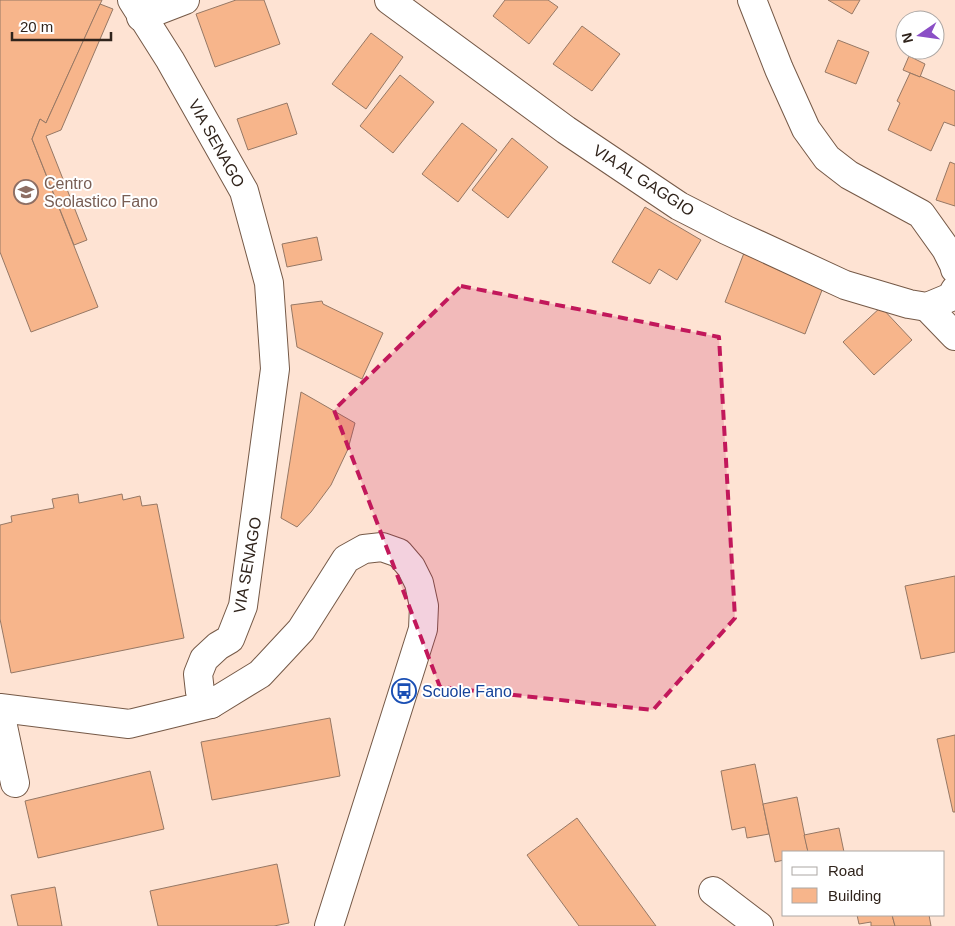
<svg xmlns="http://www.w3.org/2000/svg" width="955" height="926" font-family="Arial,sans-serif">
	<rect width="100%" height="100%" fill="#fee3d3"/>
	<!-- building -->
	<g fill="#f7b58b" stroke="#967865">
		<path d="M0,0H102L46,123L40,119L32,139L98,307L31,332L0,252Z"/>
		<path d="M236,0H264L280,44L215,67L196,14Z"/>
		<path d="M505,0H548L558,7L529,44L493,16Z"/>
		<path d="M828,0H860L852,14Z"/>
		<path d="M100,4L113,9L61,130L46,136L87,240L74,245L32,139L40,119L46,123Z"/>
		<path d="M582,26L620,54L592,91L553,64Z"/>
		<path d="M371,33L403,57L366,109L332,84Z"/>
		<path d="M838,40L869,52L856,84L825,72Z"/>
		<path d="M909,56L925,64L920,77L903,70Z"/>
		<path d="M910,73L920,77V76L955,91V126L944,122L931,151L888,130L900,103L897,101Z"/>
		<path d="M400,75L434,102L393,153L360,126Z"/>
		<path d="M287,103L297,134L248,150L237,119Z"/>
		<path d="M462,123L497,150L458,202L422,174Z"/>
		<path d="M512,138L548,167L508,218L472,190Z"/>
		<path d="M950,162L955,164V206L936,200Z"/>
		<path d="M645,207L701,240L677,280L659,269L650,284L612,262Z"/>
		<path d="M317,237L322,260L287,267L282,244Z"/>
		<path d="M744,253L824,285L805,334L725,302Z"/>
		<path d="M322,301L323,304L383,333L362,379L297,347L291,305Z"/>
		<path d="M881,307L912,340L874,375L843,342Z"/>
		<path d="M301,392L355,423L348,449L331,485L311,512L297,527L281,518Z"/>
		<path d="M78,494L79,503L122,494L123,500L140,496L142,506L157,504L184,638L11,673L0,619V525L12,522L11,516L54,508L52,499Z"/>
		<path d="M955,576V652L921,659L905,586Z"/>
		<path d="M330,718L340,776L212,800L201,742Z"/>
		<path d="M955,735V812H953L937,739Z"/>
		<path d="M755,764L769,834L747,838L745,827L732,830L721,771Z"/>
		<path d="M150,771L164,829L38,858L25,801Z"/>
		<path d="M797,797L808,852H784V860L775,862L763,804Z"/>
		<path d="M577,818L656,926H579L527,855Z"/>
		<path d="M839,828L844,852H808L804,835Z"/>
		<path d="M277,864L289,923L274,926H158L150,891Z"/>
		<path d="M55,887L62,926H18L11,895Z"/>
		<path d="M857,915H892L895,926H871V922L859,924Z"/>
		<path d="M892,915H929L931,926H895Z"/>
	</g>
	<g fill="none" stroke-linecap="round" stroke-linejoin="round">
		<defs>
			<g id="minor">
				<path d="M132,0L170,60L244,191L269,283L275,369L243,606L230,639L218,646L204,659L198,674L200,692L211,704"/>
				<path d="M389,0L566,130L679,206L726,230L845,285L909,304L927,307L951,297L955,290"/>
				<path d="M752,0L779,69L806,129L827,158L849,175L921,214L946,249L954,265L955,269"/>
				<path d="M141,17L185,0"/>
				<path d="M927,307L955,336"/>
				<path d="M0,708L129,724L211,704L260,674L301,630L346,559L364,549L382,547L399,553L411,567L419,583L424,606L423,629L329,926"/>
				<path d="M0,712L15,783"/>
				<path d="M713,891L759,926"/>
			</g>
		</defs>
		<!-- minor casing -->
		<use href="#minor" stroke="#755947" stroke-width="30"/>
		<!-- minor -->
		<use href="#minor" stroke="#fff" stroke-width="28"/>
	</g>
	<!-- marked area -->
	<path fill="#c2185b" fill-opacity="0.2" stroke="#c2185b" stroke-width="4" stroke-dasharray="10 6" stroke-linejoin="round" d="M461,286L719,337L735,618L653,710L440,687L334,410Z"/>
	<!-- icons -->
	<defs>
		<symbol id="school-ring" viewBox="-11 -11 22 22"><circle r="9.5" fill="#fff" stroke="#8d6e63" stroke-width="1.5"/><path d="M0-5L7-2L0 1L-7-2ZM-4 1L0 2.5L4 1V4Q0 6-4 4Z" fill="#8d6e63"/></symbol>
		<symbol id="bus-ring" viewBox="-11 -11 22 22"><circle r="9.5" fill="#fff" stroke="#1a4fb4" stroke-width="1.5"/><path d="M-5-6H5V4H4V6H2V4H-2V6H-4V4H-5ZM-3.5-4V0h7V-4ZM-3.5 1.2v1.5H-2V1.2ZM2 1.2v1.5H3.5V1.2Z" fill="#1a4fb4"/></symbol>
	</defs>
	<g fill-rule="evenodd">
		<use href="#school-ring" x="12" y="178" width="28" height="28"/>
		<use href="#bus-ring" x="390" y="677" width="28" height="28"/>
	</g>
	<g text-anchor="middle" stroke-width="4" stroke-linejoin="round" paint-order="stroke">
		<!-- street labels -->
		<g font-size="16" fill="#30241c" stroke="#fff">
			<text transform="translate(217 143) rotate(61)" y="6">VIA SENAGO</text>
			<text transform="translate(644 180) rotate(33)" y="6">VIA AL GAGGIO</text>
			<text transform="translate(247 565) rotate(-80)" y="6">VIA SENAGO</text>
		</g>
		<!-- education labels -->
		<g font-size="16" fill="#785e54" stroke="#fff" text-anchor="start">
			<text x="44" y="189">Centro<tspan x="44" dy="18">Scolastico Fano</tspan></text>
		</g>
		<!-- transit labels -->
		<g font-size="16" fill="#164399" stroke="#fff" text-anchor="start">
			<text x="422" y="697">Scuole Fano</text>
		</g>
	</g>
	<!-- legend -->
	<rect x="782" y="851" width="162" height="65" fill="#ffffff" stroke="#aca7a4"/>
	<rect x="792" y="867" width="25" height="8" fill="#ffffff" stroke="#aca7a4"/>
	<text x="828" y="876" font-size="15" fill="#30241c">Road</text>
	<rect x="792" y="888" width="25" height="15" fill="#f7b58b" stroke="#aca7a4"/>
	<text x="828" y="901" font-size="15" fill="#30241c">Building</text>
	<!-- north arrow -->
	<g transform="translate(920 35) rotate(257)"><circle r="24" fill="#ffffff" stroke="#aca7a4"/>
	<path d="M0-4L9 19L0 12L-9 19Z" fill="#8b4fc6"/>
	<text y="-8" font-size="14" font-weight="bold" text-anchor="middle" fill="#30241c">N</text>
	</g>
	<!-- scale -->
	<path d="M12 32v8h99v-8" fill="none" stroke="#30241c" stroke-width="2.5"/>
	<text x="20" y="32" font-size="15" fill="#30241c" stroke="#ffffff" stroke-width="4" paint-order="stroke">20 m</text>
</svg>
